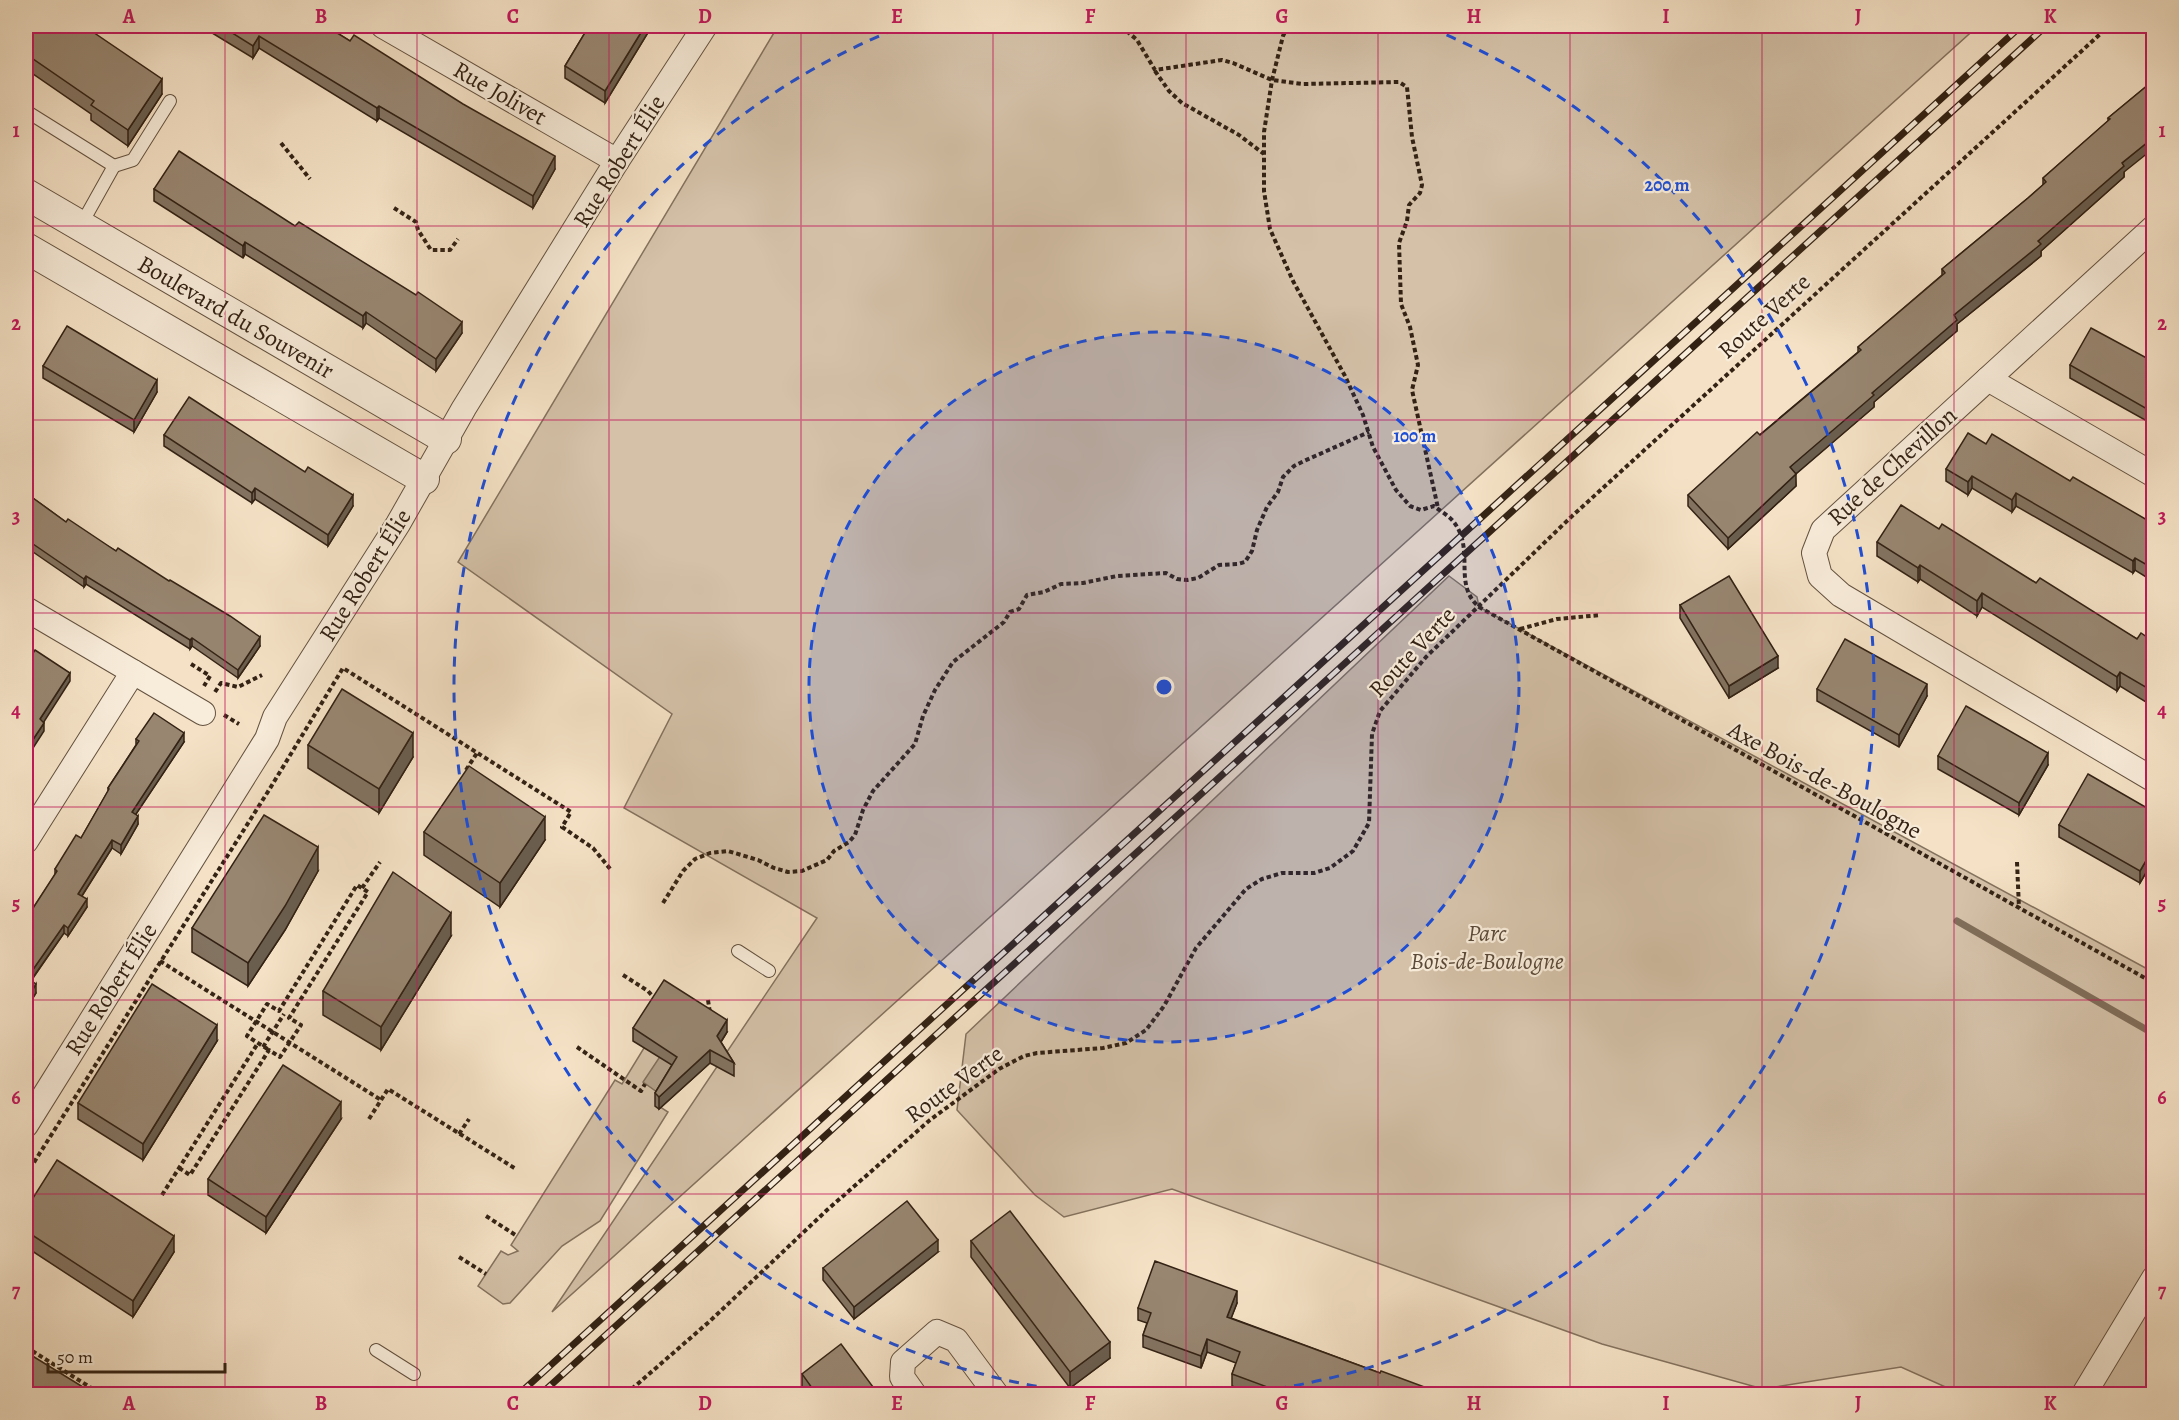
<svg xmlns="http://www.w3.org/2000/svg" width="2179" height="1420" font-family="Alegreya,serif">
	<rect width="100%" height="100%" fill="#f5e2c6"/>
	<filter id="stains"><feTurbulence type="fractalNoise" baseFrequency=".00333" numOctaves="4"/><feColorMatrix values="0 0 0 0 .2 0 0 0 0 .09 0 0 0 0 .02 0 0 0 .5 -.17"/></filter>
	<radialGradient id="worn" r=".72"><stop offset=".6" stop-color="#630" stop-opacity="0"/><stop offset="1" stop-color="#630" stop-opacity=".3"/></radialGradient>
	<!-- green -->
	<g fill="#d4c1a8" stroke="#84725e" stroke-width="1.5">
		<path d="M778,26H1978L552,1312L817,918L624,808L672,714L458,562Z"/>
		<path d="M1449,576L1477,597L1479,607L2153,972V1394H1961L1901,1367L1763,1389L1602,1344L1172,1189L1064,1217L1035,1195L957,1110L966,1034Z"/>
		<path d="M727,1032L717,1048L719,1058L712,1064L709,1063L660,1107L668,1112L600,1221L562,1246L510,1303L503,1304L478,1286L501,1251L508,1255L518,1251L511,1245L615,1080L622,1084L644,1048Z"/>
	</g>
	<!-- water -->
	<path fill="#b3a189" stroke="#806e5a" stroke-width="1.5" d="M663,1052L676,1060L657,1092L643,1082Z"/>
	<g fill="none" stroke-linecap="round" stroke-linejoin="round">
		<!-- stream -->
		<path stroke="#806e5a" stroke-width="7" d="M1957,921L2154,1034"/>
		<defs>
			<g id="service">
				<path d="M26,111L114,166L81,225"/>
				<path d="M114,166L133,160L170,101"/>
				<path d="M738,951L769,971"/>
				<path d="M376,1350L414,1374"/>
			</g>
			<g id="minor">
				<path d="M383,26L617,161"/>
				<path d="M2154,227L1823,530L1814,553L1820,576L1841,595L2154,780"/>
				<path d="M1988,379L2154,475"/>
				<path d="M26,609L203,713"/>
				<path d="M26,841L133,672"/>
				<path d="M26,1125L267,739L275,717L398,524L464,408L617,161L705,26"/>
				<path d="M914,1394L902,1377L903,1362L937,1332L956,1340L996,1394"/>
				<path d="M2084,1394L2154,1278"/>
			</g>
			<g id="tertiary">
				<path d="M26,194L446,439"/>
				<path d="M26,248L424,479"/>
			</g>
		</defs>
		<!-- service casing -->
		<use href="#service" stroke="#645240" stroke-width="14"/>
		<!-- minor casing -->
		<use href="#minor" stroke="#645240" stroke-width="26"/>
		<!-- tertiary casing -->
		<use href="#tertiary" stroke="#645240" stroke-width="32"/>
		<!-- path -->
		<g stroke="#332214" stroke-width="4" stroke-dasharray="4.5 3" stroke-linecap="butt">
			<path d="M1121,26L1137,40L1155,70L1222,60L1233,63L1272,80L1303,84L1399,82L1407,87L1412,137L1422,185L1420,193L1409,205L1407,221L1399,243L1401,304L1410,327L1418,365L1412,390L1438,508"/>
			<path d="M1288,26L1283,36L1272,80L1264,132V191L1270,229L1293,281L1345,376L1363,415L1373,447L1396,490L1410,506L1421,510L1434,506C1440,511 1448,515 1453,521C1476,549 1452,584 1479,607L2154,983"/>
			<path d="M1155,71L1169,91L1182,103L1239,135L1264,154"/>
			<path d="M281,143L310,179"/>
			<path d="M394,208L416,222L418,230L431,250H450L458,239"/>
			<path d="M1520,629L1557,619L1601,615"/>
			<path d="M191,664L210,676L204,686"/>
			<path d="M215,692L221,683L238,687L262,675"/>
			<path d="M224,715L239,724"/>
			<path d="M466,770L477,753"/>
			<path d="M2017,862L2019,908"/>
			<path d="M362,888L380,862"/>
			<path d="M663,903L683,871L695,859L710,853L728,851L758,860L774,868L788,872L802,871L827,860L834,851L849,842L855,835L863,810L873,791L915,744L923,716L935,690L953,662L1004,622L1010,612L1019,609L1027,595L1044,592L1061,584L1083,583L1117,576L1166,573L1177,579L1187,580L1198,578L1219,565L1238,564L1245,562L1252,551L1257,530L1267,507L1278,492L1283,477L1294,466L1304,461L1369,432"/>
			<path d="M160,961L381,1100"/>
			<path d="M623,975L648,991L656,1000"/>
			<path d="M708,1000L710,1013"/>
			<path d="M263,1047L284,1014"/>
			<path d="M577,1047L641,1091L645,1084"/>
			<path d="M369,1119L388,1089L516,1169"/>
			<path d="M459,1134L469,1119"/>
			<path d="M179,1168L190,1175L269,1050L280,1057L301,1025L289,1018L368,892L357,885L279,1011L267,1004L247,1036L269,1050"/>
			<path d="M26,1175L269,790L343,668L571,812L562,827L593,848L611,870"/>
			<path d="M162,1195L258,1043"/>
			<path d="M486,1216L517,1236"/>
			<path d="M459,1257L486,1274"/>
			<path d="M26,1347L101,1394"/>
			<path d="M626,1394L710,1321L827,1210L930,1120L999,1069L1024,1056L1037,1053L1103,1048L1126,1043L1146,1030L1164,1006L1196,948L1246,889L1262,879L1282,873H1314L1330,868L1353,851L1369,823L1372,734L1380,711L1426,657L1570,518L2109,26"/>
		</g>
		<!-- service -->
		<use href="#service" stroke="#f8ecda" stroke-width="12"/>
		<!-- minor -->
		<use href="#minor" stroke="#f8ecda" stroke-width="24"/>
		<!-- tertiary -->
		<use href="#tertiary" stroke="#f8ecda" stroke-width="30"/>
		<defs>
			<g id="rail">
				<path d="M519,1394L2021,26"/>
				<path d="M541,1394L2046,26"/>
			</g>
		</defs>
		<!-- rail casing -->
		<use href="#rail" stroke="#332214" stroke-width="7"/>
		<!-- rail -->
		<use href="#rail" stroke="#f8ecda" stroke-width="4.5" stroke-dasharray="14" stroke-linecap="butt"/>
	</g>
	<!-- wall -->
	<g fill="#837361" stroke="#332214" stroke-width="1.5">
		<path d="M26,26L162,94L128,146L91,120V114L26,69Z"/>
		<path d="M204,26H326L555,169L533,208L379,118L377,121L259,48L253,58L204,28Z"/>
		<path d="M589,26H652L605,103L565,78V66Z"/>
		<path d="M2154,80L2124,172V177L2041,251V256L1957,324V331L1874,402V407L1795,474L1796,486L1728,549L1688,506V495L1858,352V347L1942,275V269L2028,198L2043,185V178L2108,121V118Z"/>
		<path d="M154,189L295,226L462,333L436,371L366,323L363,328L245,254L243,258L154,201Z"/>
		<path d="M2154,362V425L2070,378V365Z"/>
		<path d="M43,366L157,392L134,432L43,378Z"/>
		<path d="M164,435L353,506L328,546L255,499L252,503L164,446Z"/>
		<path d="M1986,444L2070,481L2154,524V582L2135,570L2133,573L2016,506L2012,512L1972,488L1968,495L1946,481V469Z"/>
		<path d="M26,493L66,522L116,551L260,646L238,678L192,646L190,649L86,584L84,587L33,552L31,555L26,551Z"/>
		<path d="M1939,529L2137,639L2154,642V707L2120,686L2117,691L1982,607L1977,616L1920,579L1918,582L1877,556V542Z"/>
		<path d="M1680,605L1778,668L1729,698L1680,618Z"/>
		<path d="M1817,689L1927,696L1899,747L1817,701Z"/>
		<path d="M136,739L184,742L136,814L138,824L121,854L112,848L82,896L87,907L68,936L64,933L31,981L36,993L26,1009V919L55,875V869L81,838L108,791V788L136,745Z"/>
		<path d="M308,745L413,757L379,813L308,768Z"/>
		<path d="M1938,756L2048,765L2019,815L1938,769Z"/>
		<path d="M2154,812V859L2140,883L2059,837V825Z"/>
		<path d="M424,832L545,840L500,907L424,855Z"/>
		<path d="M318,871L285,930L248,986L192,952V928Z"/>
		<path d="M451,936L381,1050L323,1015V991Z"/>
		<path d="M633,1028L727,1032L721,1042L734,1063V1076L710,1063L659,1109L655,1106V1093L672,1065L633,1041Z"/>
		<path d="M217,1041L143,1160L78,1119V1103Z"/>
		<path d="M341,1119L266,1233L208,1195V1179Z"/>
		<path d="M26,1209L174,1252L133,1317L26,1247Z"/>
		<path d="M971,1241L1110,1358L1070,1388L971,1257Z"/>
		<path d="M938,1252L854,1319L823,1280V1268Z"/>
		<path d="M1237,1303L1231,1318L1380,1373L1446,1395H1256L1232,1386V1374L1236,1363L1207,1352L1201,1368L1143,1347V1335L1147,1323L1138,1320V1308Z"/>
		<path d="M802,1374L879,1395H805L802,1390Z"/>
	</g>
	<!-- shaded-wall -->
	<g fill="#6a5e4f" stroke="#332214" stroke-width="1.5">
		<path d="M645,26H652L605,103V91Z"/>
		<path d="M259,36V48L253,58V46Z"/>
		<path d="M162,79V94L128,146V130Z"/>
		<path d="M379,106V118L377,121V108Z"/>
		<path d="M2154,137V148L2124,172V177L2041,251V256L1957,324V331L1874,402V407L1790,479V467L1872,393L1954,315L2038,241L2122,163Z"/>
		<path d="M555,156V169L533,208V196Z"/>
		<path d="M245,242V254L243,258V246Z"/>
		<path d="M366,312V323L363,328V316Z"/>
		<path d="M462,322V333L436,371V359Z"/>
		<path d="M157,380V392L134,432V420Z"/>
		<path d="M1796,474V486L1728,549V538Z"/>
		<path d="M1972,476V488L1968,495V482Z"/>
		<path d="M255,488V499L252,503V493Z"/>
		<path d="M2016,493V506L2012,512V500Z"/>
		<path d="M353,495V506L328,546V535Z"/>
		<path d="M33,544V552L31,555V547Z"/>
		<path d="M2135,558V570L2133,573V561Z"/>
		<path d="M1920,565V579L1918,582V568Z"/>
		<path d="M86,576V584L84,587V579Z"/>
		<path d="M1982,593V607L1977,616V601Z"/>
		<path d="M260,637V646L238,678V670Z"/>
		<path d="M192,638V646L190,649V640Z"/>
		<path d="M1778,656V668L1729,698V686Z"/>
		<path d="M2120,672V686L2117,691V677Z"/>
		<path d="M70,673V681L40,728V719Z"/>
		<path d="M1927,684V696L1899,747V735Z"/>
		<path d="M44,723V731L26,759V750Z"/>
		<path d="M184,733V742L132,820V812Z"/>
		<path d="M413,733V757L379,813V789Z"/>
		<path d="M2048,753V765L2019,815V803Z"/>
		<path d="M138,816V824L121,854V845Z"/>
		<path d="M545,817V840L500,907V883Z"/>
		<path d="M112,840V848L78,902V894Z"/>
		<path d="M318,847V871L285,930L248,986V963Z"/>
		<path d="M2154,847V859L2140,883V871Z"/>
		<path d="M87,899V907L68,936V928Z"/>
		<path d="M451,913V936L381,1050V1027Z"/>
		<path d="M64,925V933L27,986V978Z"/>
		<path d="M36,984V993L26,1009V1001Z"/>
		<path d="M727,1020V1032L717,1048V1036Z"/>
		<path d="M217,1025V1041L143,1160V1144Z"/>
		<path d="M710,1050V1063L659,1109V1097Z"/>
		<path d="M341,1102V1119L266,1233V1217Z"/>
		<path d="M174,1236V1252L133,1317V1301Z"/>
		<path d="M938,1240V1252L854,1319V1307Z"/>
		<path d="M1237,1291V1303L1227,1329V1317Z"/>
		<path d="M1207,1339V1352L1201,1368V1356Z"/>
		<path d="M1110,1342V1358L1070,1388V1372Z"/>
	</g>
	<!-- building -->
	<g fill="#988671" stroke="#332214" stroke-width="1.5">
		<path d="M26,26H84L162,79L128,130L91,105L94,101L26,54Z"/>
		<path d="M221,26H326L350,41L354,35L463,104L555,156L533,196L379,106L377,108L259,36L253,46Z"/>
		<path d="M589,26H645L605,91L565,66Z"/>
		<path d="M2154,80V137L2122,163L2124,166L2038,241L2041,244L1954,315L1957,320L1872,393L1874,395L1790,467L1796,474L1728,538L1688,495L1757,432L1760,435L1861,350L1858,347L1945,273L1942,269L2028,198L2046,182L2043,178L2110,119L2108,118Z"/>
		<path d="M179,151L295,226L299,222L416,295L418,292L462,322L436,359L366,312L363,316L245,242L243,246L154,189Z"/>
		<path d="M67,326L157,380L134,420L43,366Z"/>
		<path d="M2091,328L2154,362V413L2070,365Z"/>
		<path d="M189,397L305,472L308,467L353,495L328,535L255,488L252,493L164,435Z"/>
		<path d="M1968,433L1986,444L1992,434L2070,481L2073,477L2154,524V569L2135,558L2133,561L2016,493L2012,500L1972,476L1968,482L1946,469Z"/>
		<path d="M26,493L66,522L68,519L116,551L118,548L169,581L170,580L230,616L260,637L238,670L192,638L190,640L86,576L84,579L33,544L31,547L26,543Z"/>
		<path d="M1901,505L1939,529L1942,524L2036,583L2040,578L2137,639L2141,633L2154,642V692L2120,672L2117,677L1982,593L1977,601L1920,565L1918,568L1877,542Z"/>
		<path d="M1729,576L1778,656L1729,686L1680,605Z"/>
		<path d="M1845,639L1927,684L1899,735L1817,689Z"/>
		<path d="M35,650L70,673L40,719L44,723L26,750V664Z"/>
		<path d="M342,689L413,733L379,789L308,745Z"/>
		<path d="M1966,706L2048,753L2019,803L1938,756Z"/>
		<path d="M154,713L184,733L132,812L138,816L121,845L112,840L78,894L87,899L68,928L64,925L27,978L36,984L26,1001V919L57,871L55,869L76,835L81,838L109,789L108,788L139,741L136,739Z"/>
		<path d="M469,766L545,817L500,883L424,832Z"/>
		<path d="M2088,774L2154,812V847L2140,871L2059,825Z"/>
		<path d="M264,815L318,847L285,906L248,963L192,928Z"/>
		<path d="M393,872L451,913L381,1027L323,991Z"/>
		<path d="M664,980L727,1020L717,1036L734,1063L710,1050L659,1097L655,1093L677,1057L633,1028Z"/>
		<path d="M152,984L217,1025L143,1144L78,1103Z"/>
		<path d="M283,1065L341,1102L266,1217L208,1179Z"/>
		<path d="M57,1160L174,1236L133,1301L26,1231V1209Z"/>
		<path d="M907,1201L938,1240L854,1307L823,1268Z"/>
		<path d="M1010,1211L1110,1342L1070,1372L971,1241Z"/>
		<path d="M1155,1261L1237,1291L1227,1317L1380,1373L1381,1371L1446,1395H1289L1232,1374L1240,1352L1207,1339L1201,1356L1143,1335L1151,1313L1138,1308Z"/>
		<path d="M841,1344L879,1395H817L802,1374Z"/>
		<path d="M26,1352L96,1395H26Z"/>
	</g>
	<!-- grid -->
	<path fill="none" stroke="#c2185b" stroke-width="1.5" stroke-opacity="0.55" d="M225,26V1394M417,26V1394M609,26V1394M801,26V1394M993,26V1394M1186,26V1394M1378,26V1394M1570,26V1394M1762,26V1394M1954,26V1394M26,226H2154M26,420H2154M26,613H2154M26,807H2154M26,1000H2154M26,1194H2154"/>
	<!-- distance rings -->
	<circle cx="1164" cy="687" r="355" fill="#1d4ed8" fill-opacity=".12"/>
	<g fill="none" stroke="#1d4ed8" stroke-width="3" stroke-dasharray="10 8">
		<circle cx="1164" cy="687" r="355"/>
		<path d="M1090 1394A711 711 0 0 1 898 28M1430 28A711 711 0 0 1 1238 1394"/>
	</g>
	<g text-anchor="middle" stroke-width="4.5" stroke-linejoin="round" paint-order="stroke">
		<!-- street labels -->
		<g font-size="24" fill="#332214" stroke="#f8ecda">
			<text transform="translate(500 93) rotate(30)" y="8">Rue Jolivet</text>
			<text transform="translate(619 161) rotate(-58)" y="8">Rue Robert Élie</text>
			<text transform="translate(1764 316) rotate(-42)" y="8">Route Verte</text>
			<text transform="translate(236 317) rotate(30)" y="8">Boulevard du Souvenir</text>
			<text transform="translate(1892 466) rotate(-42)" y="8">Rue de Chevillon</text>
			<text transform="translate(365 575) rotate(-58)" y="8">Rue Robert Élie</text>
			<text transform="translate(1412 652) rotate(-47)" y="8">Route Verte</text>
			<text transform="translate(1825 780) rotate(29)" y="8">Axe Bois-de-Boulogne</text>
			<text transform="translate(111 989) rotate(-58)" y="8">Rue Robert Élie</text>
			<text transform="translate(954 1084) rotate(-36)" y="8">Route Verte</text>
		</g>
		<!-- park labels -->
		<g font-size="24" font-style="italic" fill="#5b4a39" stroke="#f8ecda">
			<text x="1487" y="941">Parc<tspan x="1487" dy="28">Bois-de-Boulogne</tspan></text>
		</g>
	</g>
	<circle cx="1164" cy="687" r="9" fill="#1d4ed8" stroke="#f8ecda" stroke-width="3"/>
	<g font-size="18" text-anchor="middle" font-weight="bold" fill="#1d4ed8" stroke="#f8ecda" stroke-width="4.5" stroke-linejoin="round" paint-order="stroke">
		<text x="1667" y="191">200 m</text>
		<text x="1415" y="442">100 m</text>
	</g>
	<!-- margin -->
	<rect width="2179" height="1420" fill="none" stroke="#f5e2c6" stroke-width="66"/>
	<!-- scale -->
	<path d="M48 1363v9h177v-9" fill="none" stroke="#332214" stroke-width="3"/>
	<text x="57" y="1363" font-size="18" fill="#332214" stroke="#f8ecda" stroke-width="4.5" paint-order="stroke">50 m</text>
	<rect x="33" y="33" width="2113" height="1354" fill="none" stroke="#c2185b" stroke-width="2"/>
	<g font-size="20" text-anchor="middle" font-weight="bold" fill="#c2185b">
		<text x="129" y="23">A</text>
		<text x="321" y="23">B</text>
		<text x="513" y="23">C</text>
		<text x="705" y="23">D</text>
		<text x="897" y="23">E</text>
		<text x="1090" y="23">F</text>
		<text x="1282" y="23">G</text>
		<text x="1474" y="23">H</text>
		<text x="1666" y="23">I</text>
		<text x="1858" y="23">J</text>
		<text x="2050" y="23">K</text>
		<text x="16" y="137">1</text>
		<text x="2162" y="137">1</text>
		<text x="16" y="330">2</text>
		<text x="2162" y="330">2</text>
		<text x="16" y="523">3</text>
		<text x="2162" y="523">3</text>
		<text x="16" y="717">4</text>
		<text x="2162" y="717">4</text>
		<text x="16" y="910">5</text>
		<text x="2162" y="910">5</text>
		<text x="16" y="1104">6</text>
		<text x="2162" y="1104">6</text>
		<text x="16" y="1297">7</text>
		<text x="2162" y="1297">7</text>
		<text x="129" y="1410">A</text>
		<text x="321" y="1410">B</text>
		<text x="513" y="1410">C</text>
		<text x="705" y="1410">D</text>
		<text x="897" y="1410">E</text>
		<text x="1090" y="1410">F</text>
		<text x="1282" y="1410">G</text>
		<text x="1474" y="1410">H</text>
		<text x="1666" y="1410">I</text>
		<text x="1858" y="1410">J</text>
		<text x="2050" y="1410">K</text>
	</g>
	<rect width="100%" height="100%" filter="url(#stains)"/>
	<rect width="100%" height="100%" fill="url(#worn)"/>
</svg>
